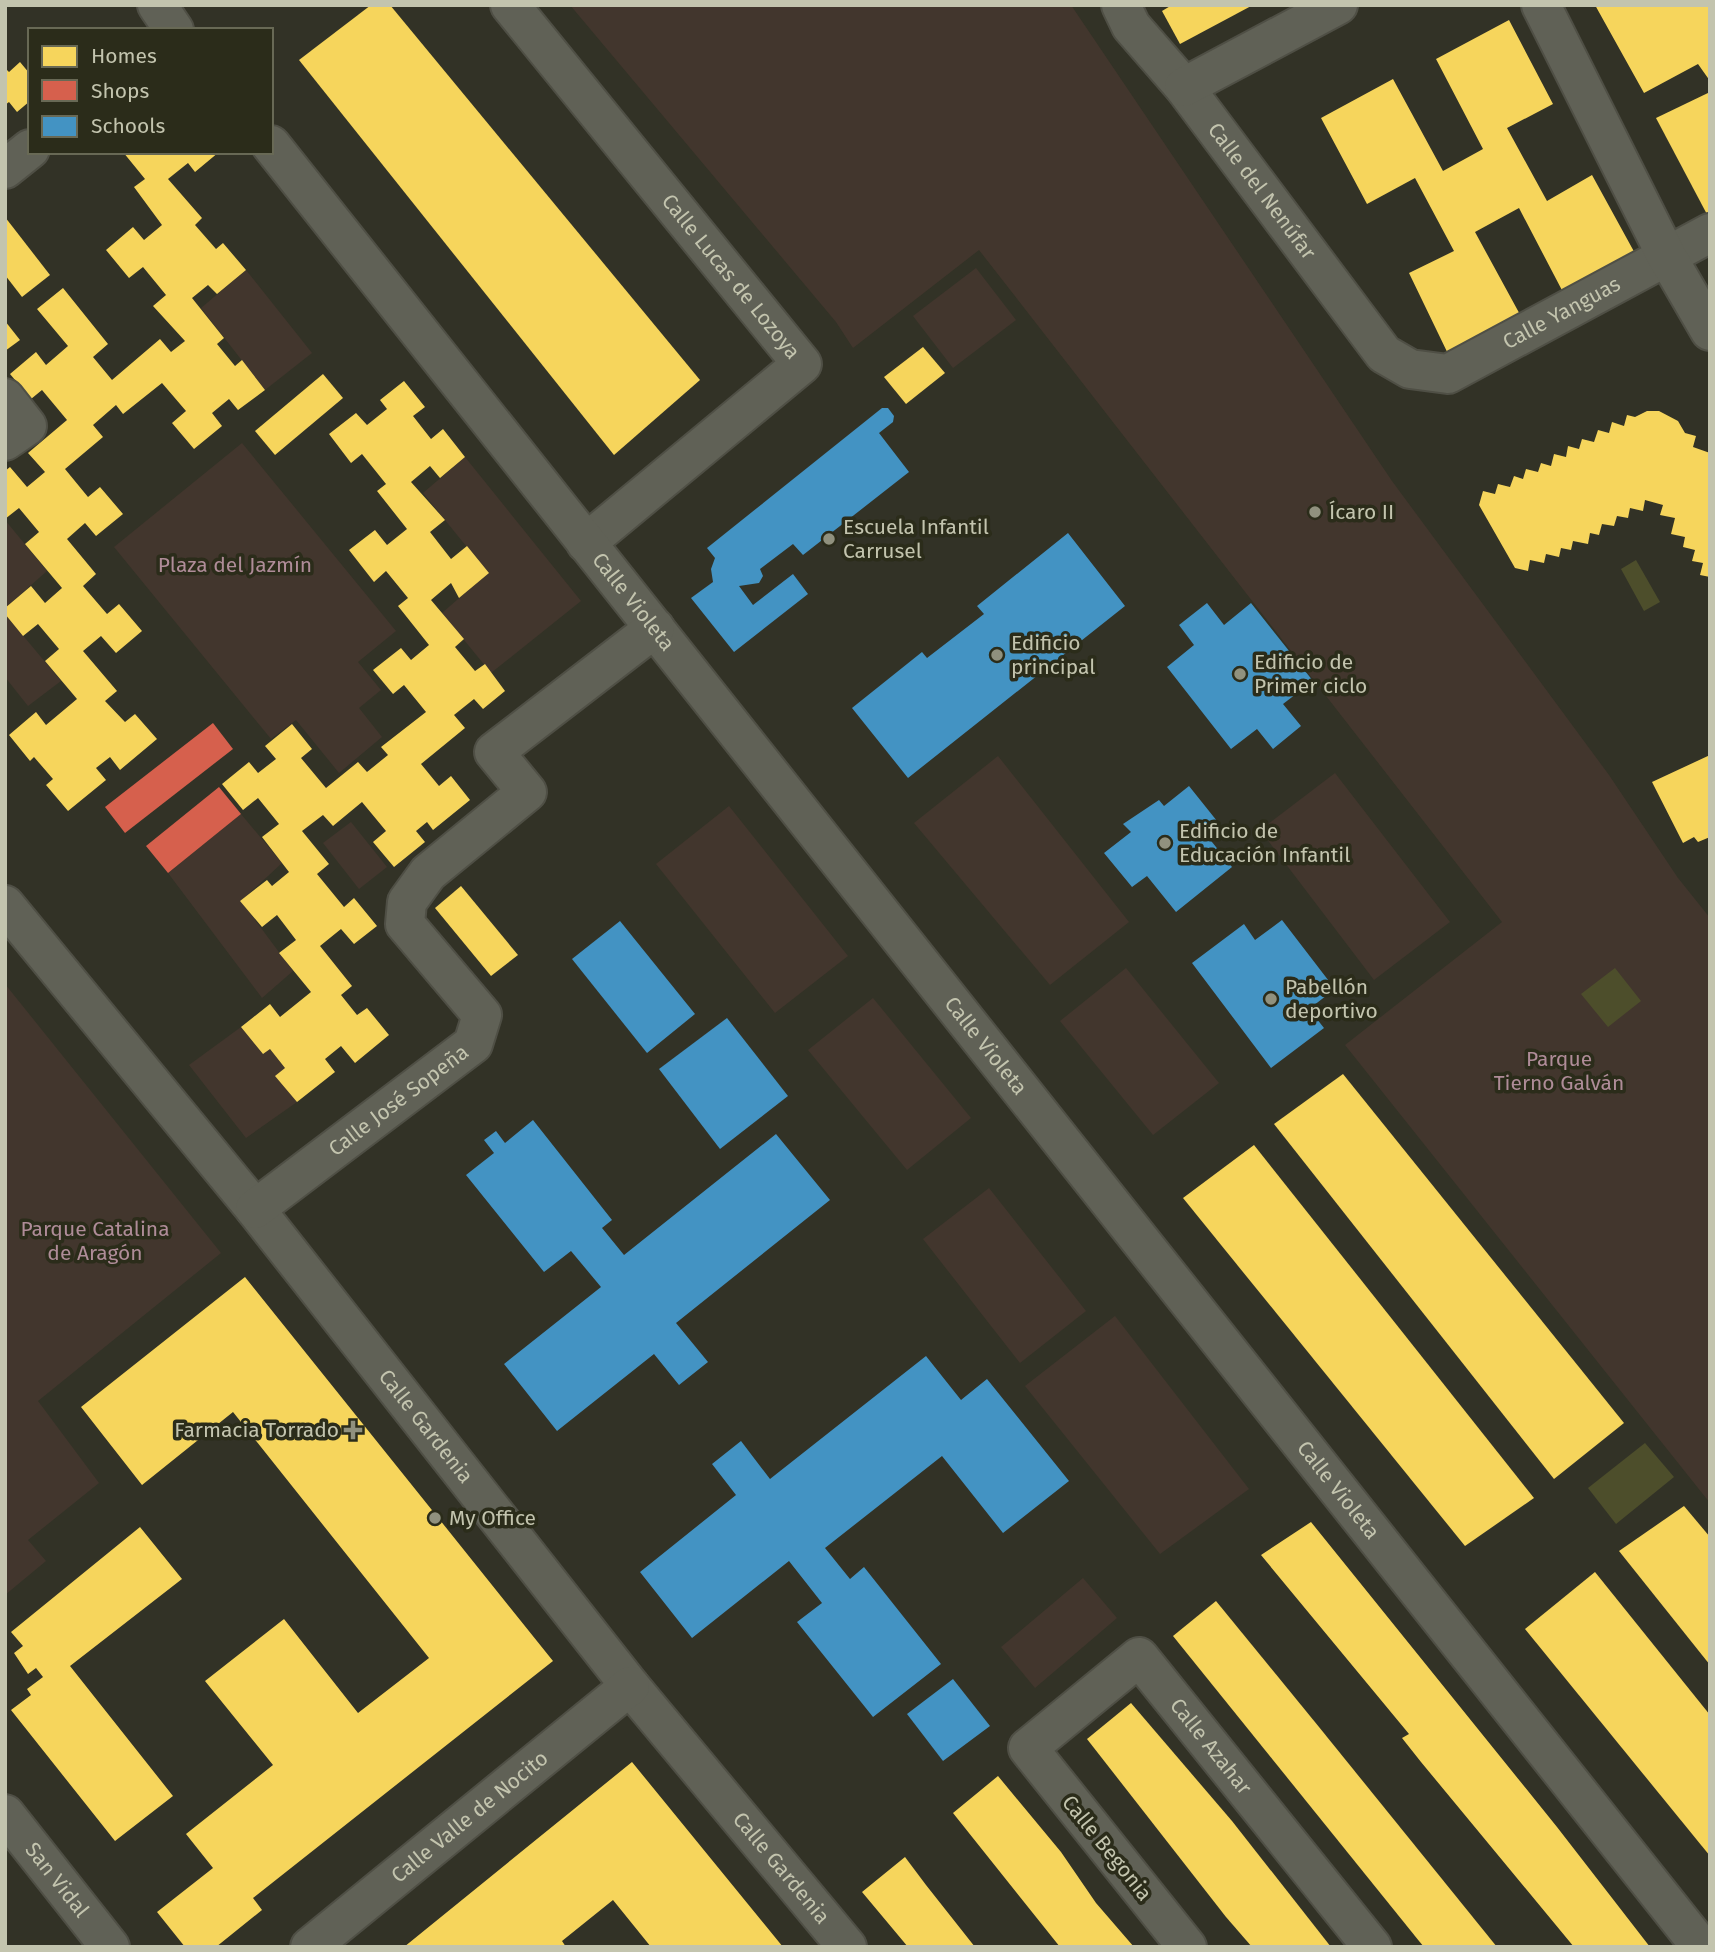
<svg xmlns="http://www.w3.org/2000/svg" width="1715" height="1952" font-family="'Fira Sans',sans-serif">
	<rect width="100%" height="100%" fill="#323226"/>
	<!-- green -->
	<g fill="#42362d">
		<path d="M570,5H1071L1392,481L1609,775L1678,878L1710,918V1503L1345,1045L1502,922L979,250L853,348L836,322Z"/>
		<path d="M976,268L1016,320L953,368L913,316Z"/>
		<path d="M246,270L312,353L265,390L201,308Z"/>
		<path d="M242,443L396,631L358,662L381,690L359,708L382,737L339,773L296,720L271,739L114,547Z"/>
		<path d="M465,457L581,601L491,673L442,613L488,573L423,493Z"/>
		<path d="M5,520L47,571L5,608Z"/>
		<path d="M5,614L61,681L28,706L5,677Z"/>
		<path d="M998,756L1129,922L1050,985L914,823Z"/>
		<path d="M1335,773L1450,922L1374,980L1260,830Z"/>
		<path d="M729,806L848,956L775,1013L656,864Z"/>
		<path d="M241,814L282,863L241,901L293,971L262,998L168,873Z"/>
		<path d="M351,822L387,867L359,889L323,843Z"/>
		<path d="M1126,968L1219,1083L1153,1135L1060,1021Z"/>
		<path d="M5,984L221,1253L38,1401L99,1483L28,1540L46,1561L5,1595Z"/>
		<path d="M873,998L971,1118L907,1170L808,1050Z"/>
		<path d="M241,1027L263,1054L270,1049L285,1068L276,1076L297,1102L246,1138L189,1065Z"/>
		<path d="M989,1188L1086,1311L1020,1363L923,1239Z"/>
		<path d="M1115,1316L1249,1489L1160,1554L1025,1386Z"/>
		<path d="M1083,1578L1117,1618L1035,1688L1001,1647Z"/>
	</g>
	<!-- water -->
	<g fill="#4d4e2b">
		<path d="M1636,560L1660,602L1644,611L1621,569Z"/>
		<path d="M1615,968L1641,1001L1608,1027L1581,994Z"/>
		<path d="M1645,1443L1674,1477L1616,1524L1588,1488Z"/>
	</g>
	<!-- homes -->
	<g fill="#f6d55c">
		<path d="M371,5H390L700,380L614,455L299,60Z"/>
		<path d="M1172,5H1253L1180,44L1162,11Z"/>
		<path d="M1595,5H1710V81L1698,64L1644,93Z"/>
		<path d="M1509,20L1553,104L1507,128L1547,201L1592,175L1637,257L1565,296L1519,208L1475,232L1523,320L1451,360L1409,273L1454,251L1415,178L1367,204L1321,118L1393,79L1443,171L1483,149L1436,59Z"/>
		<path d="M20,62L30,74V101L17,112L9,102L5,105V68L9,72Z"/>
		<path d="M1710,92V220L1656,118Z"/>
		<path d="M123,152H219L195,172L188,163L168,179L202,218L195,225L216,249L223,243L246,270L217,294L208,285L192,298L224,338L217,344L235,366L242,360L265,390L238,410L229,399L212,413L222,426L194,449L172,423L186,411L162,383L123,414L116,405L93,425L103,437L65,469L88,497L100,487L123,514L96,536L85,523L67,539L96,574L83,586L107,614L119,604L142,631L116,653L101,636L83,651L117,691L105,701L125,722L135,714L157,739L120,770L110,757L96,768L106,780L68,811L46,785L53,779L34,757L30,761L9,735L36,712L46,725L77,699L45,661L59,649L38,624L23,636L5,614V608L31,586L45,603L62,588L25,544L39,532L19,508L5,519V471L10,467L27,487L45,472L28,453L67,420L42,390L31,399L10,374L36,352L46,365L68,346L37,309L63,288L108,344L93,357L112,380L160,339L171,352L185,341L153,306L166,295L143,267L129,278L106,250L133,227L144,240L162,225L134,187L145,179Z"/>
		<path d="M5,217L50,275L22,297L5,275Z"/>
		<path d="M5,321L20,340L5,351Z"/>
		<path d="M923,347L945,373L906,404L884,377Z"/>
		<path d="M323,374L343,398L275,455L255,431Z"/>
		<path d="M404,381L425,407L413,416L431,439L443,429L465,457L440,478L430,466L411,482L445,520L430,532L451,559L467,546L489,573L459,598L451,583L431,600L464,639L455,647L475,671L485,664L505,691L483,709L474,699L454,715L465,728L421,764L439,786L451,776L470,800L433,830L427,822L416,831L425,842L394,867L373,842L386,831L362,802L333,826L323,815L302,831L329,864L317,874L344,907L354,898L377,926L354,944L341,929L320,946L352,986L341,995L357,1015L367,1008L389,1035L355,1063L341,1046L325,1059L335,1072L297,1102L275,1076L285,1068L270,1049L263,1054L241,1027L270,1004L280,1017L311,992L279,953L296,940L277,915L262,927L240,901L267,880L272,886L289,872L262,837L279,824L258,798L243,810L222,784L249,762L258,773L276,759L265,746L292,724L312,749L301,758L326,788L358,762L367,772L388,755L381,747L426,712L404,685L393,694L373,670L401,648L411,660L429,645L398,606L408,598L386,571L374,582L349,550L375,530L387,545L407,529L377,491L386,484L362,454L351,463L329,434L356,413L367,425L387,409L380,400Z"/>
		<path d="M1647,411H1659L1678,421L1685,433L1696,436L1693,447L1710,453V577L1700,575L1703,563L1692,561L1695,550L1683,547L1685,537L1671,534L1675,518L1660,515L1663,505L1645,500L1643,511L1630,508L1628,518L1617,516L1614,526L1602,524L1599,535L1590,533L1588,544L1573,541L1571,550L1561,548L1559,557L1546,554L1544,563L1530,560L1528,571L1515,568L1479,505L1483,491L1495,494L1498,484L1510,487L1514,476L1523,479L1526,469L1538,472L1541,463L1551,466L1554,454L1566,457L1568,446L1579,449L1582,439L1594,442L1598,430L1609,433L1612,422L1624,426L1627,415L1635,417Z"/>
		<path d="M1710,755V837L1698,842L1694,837L1683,843L1652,782Z"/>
		<path d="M461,886L518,955L491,976L435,908Z"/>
		<path d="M1343,1074L1624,1423L1554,1479L1274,1124Z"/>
		<path d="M1254,1145L1534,1498L1465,1546L1183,1198Z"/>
		<path d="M245,1277L553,1661L253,1898L262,1910L216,1947H185L157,1912L213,1868L186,1834L273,1765L205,1681L284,1619L358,1713L429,1658L233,1412L142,1485L81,1407Z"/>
		<path d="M1684,1506L1710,1537V1665L1619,1551Z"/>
		<path d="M1311,1522L1557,1827L1650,1947H1574L1421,1762L1402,1738L1409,1734L1261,1555Z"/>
		<path d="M140,1527L182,1579L70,1666L173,1796L115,1841L11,1710L31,1695L27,1689L43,1677L36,1668L28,1674L14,1653L23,1646L11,1632Z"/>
		<path d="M1595,1572L1710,1715V1856L1525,1629Z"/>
		<path d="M1216,1601L1319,1727L1497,1947H1424L1419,1941L1173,1636Z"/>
		<path d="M1131,1703L1232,1821L1331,1947H1252L1226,1917L1087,1739Z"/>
		<path d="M632,1762L783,1947H651L613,1900L562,1941L566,1947H404Z"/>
		<path d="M998,1776L1061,1852L1096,1903L1134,1947H1060L953,1813Z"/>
		<path d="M905,1857L926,1885L975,1947H908L862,1892Z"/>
	</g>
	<!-- shops -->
	<g fill="#d6604d">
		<path d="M213,723L233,749L125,833L105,807Z"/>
		<path d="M219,787L241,814L168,873L146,846Z"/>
	</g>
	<!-- schools -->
	<g fill="#4393c3">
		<path d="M882,408H888L894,416L893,422L879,433L909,472L803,555L793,544L760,569L763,576L759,583L739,586L753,605L793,574L808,594L734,652L691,598L713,582L711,569L715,558L707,548Z"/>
		<path d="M1068,533L1125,606L908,778L852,708L922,652L927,658L984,614L977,606Z"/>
		<path d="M1207,603L1224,625L1251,603L1313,681L1283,704L1301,726L1273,749L1257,729L1231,749L1167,667L1194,645L1179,625Z"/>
		<path d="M1189,786L1217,821L1204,832L1232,867L1176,912L1147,876L1132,887L1104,853L1131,832L1123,824L1159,800L1164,806Z"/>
		<path d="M1282,920L1335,989L1309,1009L1324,1028L1271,1068L1192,963L1244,924L1255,940Z"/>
		<path d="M620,921L695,1014L647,1053L572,959Z"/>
		<path d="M727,1018L788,1096L720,1149L659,1069Z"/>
		<path d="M533,1120L612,1220L602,1228L624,1255L776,1134L830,1200L676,1323L708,1362L679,1385L654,1354L557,1431L504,1364L601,1287L571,1251L544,1272L466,1175L494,1153L484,1140L496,1131L505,1143Z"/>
		<path d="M926,1356L961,1400L987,1379L1069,1481L1003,1533L942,1456L825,1548L850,1579L864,1567L941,1664L873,1717L797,1622L822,1603L789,1561L692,1638L640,1572L736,1495L712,1464L741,1441L770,1479Z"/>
		<path d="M953,1679L990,1726L943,1761L907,1714Z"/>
	</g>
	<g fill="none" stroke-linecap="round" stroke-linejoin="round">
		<defs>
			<g id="minor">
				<path d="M157,5L174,30"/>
				<path id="s1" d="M510,5L802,364L586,543"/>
				<path id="s2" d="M1121,5L1131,26L1184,87L1384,354L1410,369L1448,374L1710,233"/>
				<path d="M1541,5L1666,255L1710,331"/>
				<path d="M1184,87L1338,5"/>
				<path id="s3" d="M271,145L1701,1947"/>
				<path d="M5,169L30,149"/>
				<path d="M5,398L27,426L5,441"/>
				<path id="s4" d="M5,905L255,1209L630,1686L847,1947"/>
				<path id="s5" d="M255,1209L473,1044L482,1015L405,924L407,902L428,873L527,792L494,752L655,628"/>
				<path id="s6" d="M5,1814L110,1947"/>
				<path id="s7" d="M310,1947L630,1686"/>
				<path id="s8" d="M1187,1947L1028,1748L1139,1657L1372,1947"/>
			</g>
		</defs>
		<!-- minor casing -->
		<use href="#minor" stroke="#4f4f45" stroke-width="42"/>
		<!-- minor -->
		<use href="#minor" stroke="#606156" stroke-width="38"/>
	</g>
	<!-- markers -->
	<g fill="#90917e" stroke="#2b2c1a" stroke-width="2.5">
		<circle cx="1315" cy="512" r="7"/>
		<circle cx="829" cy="539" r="7"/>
		<circle cx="997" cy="655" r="7"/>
		<circle cx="1240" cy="674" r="7"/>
		<circle cx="1165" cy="843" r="7"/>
		<circle cx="1271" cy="999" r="7"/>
		<path d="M349.5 1419.5h7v7h7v7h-7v7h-7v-7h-7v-7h7z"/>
		<circle cx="435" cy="1518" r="7"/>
	</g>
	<g text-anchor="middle" stroke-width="7" stroke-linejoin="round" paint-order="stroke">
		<!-- street labels -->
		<g font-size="21" fill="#c3c4ae" stroke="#2b2c1a">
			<text dy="7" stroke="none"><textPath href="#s2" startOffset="234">Calle del Nenúfar</textPath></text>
			<text dy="7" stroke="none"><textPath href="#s1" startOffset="350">Calle Lucas de Lozoya</textPath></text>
			<text dy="7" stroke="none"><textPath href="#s2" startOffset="635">Calle Yanguas</textPath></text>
			<text dy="7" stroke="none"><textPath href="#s3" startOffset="583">Calle Violeta</textPath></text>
			<text dy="7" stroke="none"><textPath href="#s3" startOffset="1150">Calle Violeta</textPath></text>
			<text dy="7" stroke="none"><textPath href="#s5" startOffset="180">Calle José Sopeña</textPath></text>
			<text dy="7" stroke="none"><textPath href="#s4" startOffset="670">Calle Gardenia</textPath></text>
			<text dy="7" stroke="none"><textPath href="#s3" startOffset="1717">Calle Violeta</textPath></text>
			<text dy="7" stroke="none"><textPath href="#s8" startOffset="513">Calle Azahar</textPath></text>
			<text dy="7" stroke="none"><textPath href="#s7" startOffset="206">Calle Valle de Nocito</textPath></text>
			<text transform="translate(1107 1848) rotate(51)" y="7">Calle Begonia</text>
			<text dy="7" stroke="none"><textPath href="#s4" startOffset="1237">Calle Gardenia</textPath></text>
			<text dy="7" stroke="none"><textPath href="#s6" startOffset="84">San Vidal</textPath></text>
		</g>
		<!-- poi labels -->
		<g font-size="21" fill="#c3c4ae" stroke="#2b2c1a" text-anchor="start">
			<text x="1329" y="519">Ícaro II</text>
			<text x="843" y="534">Escuela Infantil<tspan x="843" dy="24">Carrusel</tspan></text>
			<text x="1011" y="650">Edificio<tspan x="1011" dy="24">principal</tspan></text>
			<text x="1254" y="669">Edificio de<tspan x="1254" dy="24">Primer ciclo</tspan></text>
			<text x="1179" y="838">Edificio de<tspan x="1179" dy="24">Educación Infantil</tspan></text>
			<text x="1285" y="994">Pabellón<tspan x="1285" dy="24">deportivo</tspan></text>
			<text x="339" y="1437" text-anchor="end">Farmacia Torrado</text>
			<text x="449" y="1525">My Office</text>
		</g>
		<!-- park labels -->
		<g font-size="21" fill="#af8c98" stroke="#2b2c1a">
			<text x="235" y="572">Plaza del Jazmín</text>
			<text x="1559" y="1066">Parque<tspan x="1559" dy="24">Tierno Galván</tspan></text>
			<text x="95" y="1236">Parque Catalina<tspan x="95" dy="24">de Aragón</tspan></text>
		</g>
	</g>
	<!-- border -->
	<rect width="1715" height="1952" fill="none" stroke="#c3c4ae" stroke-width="14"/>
	<!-- legend -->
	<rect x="28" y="28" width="245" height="126" fill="#2b2c1a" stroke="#686955" stroke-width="2"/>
	<rect x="42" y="46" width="35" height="21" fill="#f6d55c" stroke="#686955" stroke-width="2"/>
	<text x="91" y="63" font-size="21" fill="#c3c4ae">Homes</text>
	<rect x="42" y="80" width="35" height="21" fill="#d6604d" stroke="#686955" stroke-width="2"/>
	<text x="91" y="98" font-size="21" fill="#c3c4ae">Shops</text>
	<rect x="42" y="116" width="35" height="21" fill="#4393c3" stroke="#686955" stroke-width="2"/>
	<text x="91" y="133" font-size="21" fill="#c3c4ae">Schools</text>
</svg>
